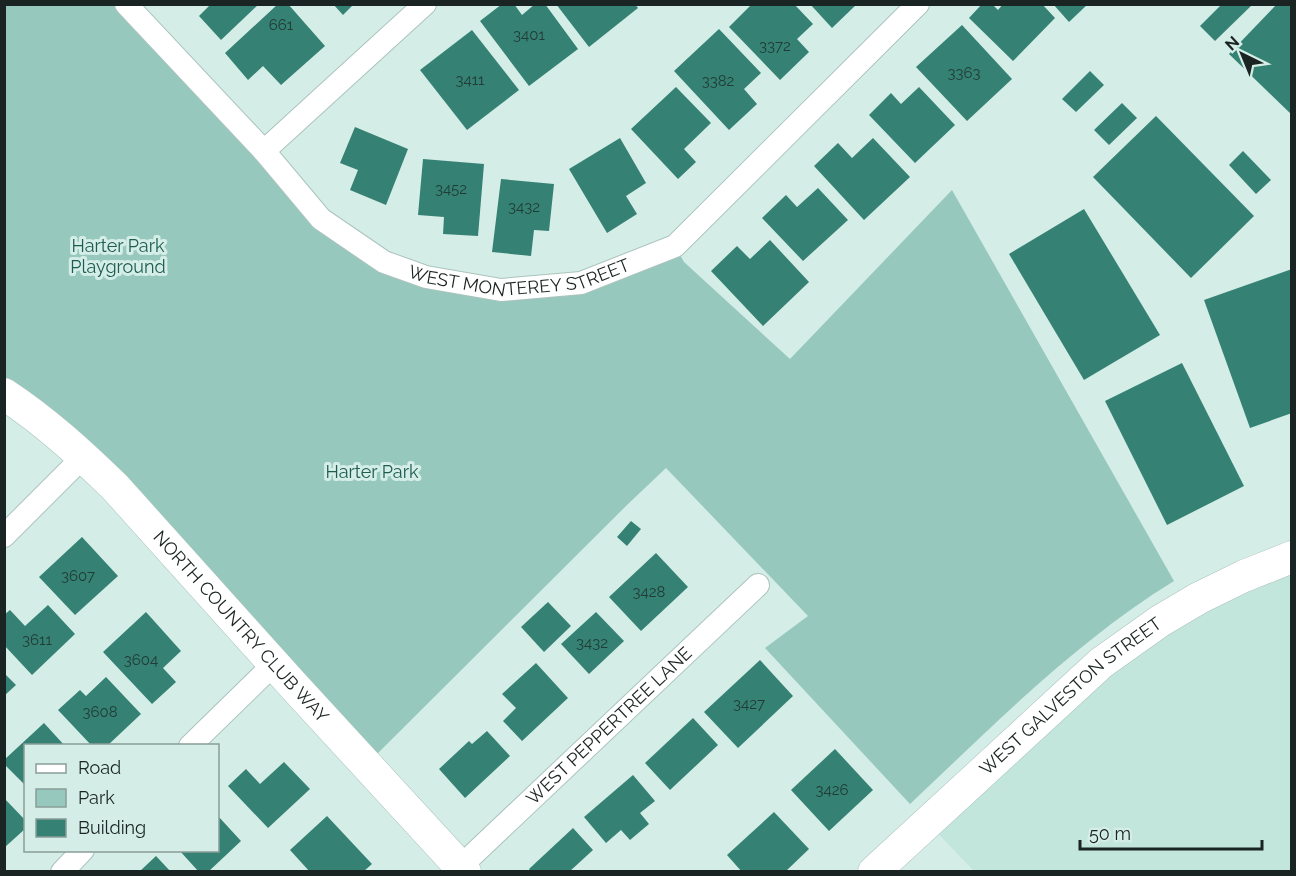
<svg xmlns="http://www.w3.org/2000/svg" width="1296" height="876" font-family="Raleway,sans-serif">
	<rect width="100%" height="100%" fill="#d4ede7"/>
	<!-- built -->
	<path fill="#c2e5dc" d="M1291,557V871H974L927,822L1071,689Z"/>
	<!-- green -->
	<path fill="#97c8bd" d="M4,5H126L321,219L426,277L581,283L675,246L684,262L790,359L952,190L1174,581C1075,642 994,725 910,804L765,648L808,616L666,468L628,504L366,765L5,394Z"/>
	<!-- building -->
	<g fill="#358274">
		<path d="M211,4H259L221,40L199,16Z"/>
		<path d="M278,4H288L325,46L281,85L263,66L248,80L225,53Z"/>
		<path d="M333,4H354L343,15Z"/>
		<path d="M502,4H514L522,15L535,4H545L578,49L529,86L480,21Z"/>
		<path d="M556,4H635L638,8L589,47Z"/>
		<path d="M752,4H794L813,24L797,39L809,52L780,80L729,27Z"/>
		<path d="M810,4H857L832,28Z"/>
		<path d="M982,4H992L998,10L1003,4H1042L1055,18L1013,61L969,18Z"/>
		<path d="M1053,4H1088L1069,22Z"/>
		<path d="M1222,4H1253L1215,41L1200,26Z"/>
		<path d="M1277,4H1292V115L1229,54Z"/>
		<path d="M962,25L1012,79L967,121L916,67Z"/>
		<path d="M719,29L761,73L744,89L757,104L729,130L674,71Z"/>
		<path d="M472,30L519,90L467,130L420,70Z"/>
		<path d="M1090,71L1104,85L1076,112L1062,99Z"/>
		<path d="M676,87L711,123L684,149L696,162L678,179L631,129Z"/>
		<path d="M919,87L955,125L915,163L869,115L891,93L901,104Z"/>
		<path d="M1122,103L1137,118L1109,145L1094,130Z"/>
		<path d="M1156,116L1254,216L1191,278L1093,177Z"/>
		<path d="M355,127L408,149L386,205L350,190L358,170L340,163Z"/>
		<path d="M620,138L646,183L626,196L637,214L607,233L569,169Z"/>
		<path d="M873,138L910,177L864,220L814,166L838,143L852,158Z"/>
		<path d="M1243,151L1271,180L1256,194L1229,165Z"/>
		<path d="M423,159L484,164L478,236L443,234L444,217L418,215Z"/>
		<path d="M501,179L554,184L549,231L534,230L531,256L492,252Z"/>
		<path d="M818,188L848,220L803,261L762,218L786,195L797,207Z"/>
		<path d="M1084,209L1160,335L1084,380L1009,254Z"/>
		<path d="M770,240L809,282L763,326L711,271L737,246L750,259Z"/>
		<path d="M1292,269V413L1250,428L1204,300Z"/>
		<path d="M1182,363L1244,486L1167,525L1105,401Z"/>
		<path d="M631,521L641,529L627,546L617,537Z"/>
		<path d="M82,537L118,576L75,615L39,577Z"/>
		<path d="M656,553L688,587L641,631L609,597Z"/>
		<path d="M548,602L571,626L544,652L521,627Z"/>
		<path d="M48,605L75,634L32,675L4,645V615L10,610L25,626Z"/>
		<path d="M146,612L181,651L163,668L176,682L152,704L103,652Z"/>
		<path d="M596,612L624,641L589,674L561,644Z"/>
		<path d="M760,660L793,696L738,748L704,712Z"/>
		<path d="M536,663L568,698L522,741L503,721L516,708L502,694Z"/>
		<path d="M4,673L16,685L4,696Z"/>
		<path d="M106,677L141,714L107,746H92L58,710L80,690L86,696Z"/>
		<path d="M693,718L718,745L670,790L645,763Z"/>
		<path d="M44,723L65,746H26V786L4,764V760Z"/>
		<path d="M487,731L510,756L465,798L439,769L469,741L472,744Z"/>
		<path d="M835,749L873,790L829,831L791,790Z"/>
		<path d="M284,762L310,789L268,828L228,786L246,769L260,784Z"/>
		<path d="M633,775L655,801L640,813L649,824L630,840L621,830L606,843L584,817Z"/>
		<path d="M4,798L26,821V828L4,848Z"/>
		<path d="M774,812L809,849L785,872H742L727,855Z"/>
		<path d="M218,816L241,841L208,872H199L179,850H218Z"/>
		<path d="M327,816L372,864L363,872H310L290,850Z"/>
		<path d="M573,828L593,850L569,872H531L529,869Z"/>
		<path d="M156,856L171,872H139Z"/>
	</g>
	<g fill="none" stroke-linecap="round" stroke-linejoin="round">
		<defs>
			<g id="street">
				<path id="s1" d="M126,4L264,151L321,219L384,262L426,277L501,290L581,283L675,246L918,4"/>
				<path d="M264,151L425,4"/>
				<path d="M4,536L84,456"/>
				<path d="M190,746L274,664"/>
				<path id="s2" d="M461,866L758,585"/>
				<path d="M62,872L83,850"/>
			</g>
			<g id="secondary">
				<path id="s3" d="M4,394C45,421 80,453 115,487L293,685L465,872"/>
				<path id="s4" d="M874,872L1101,663L1160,621L1199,598L1244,576L1292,557"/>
			</g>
		</defs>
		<!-- street casing -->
		<use href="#street" stroke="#abc4be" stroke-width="24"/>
		<!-- secondary casing -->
		<use href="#secondary" stroke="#abc4be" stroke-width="33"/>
		<!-- street -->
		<use href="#street" stroke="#fff" stroke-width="22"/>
		<!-- secondary -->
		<use href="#secondary" stroke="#fff" stroke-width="32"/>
	</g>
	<g text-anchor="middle" stroke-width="6" stroke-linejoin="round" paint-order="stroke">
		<!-- number labels -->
		<g font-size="15" fill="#213c36">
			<text x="281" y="30">661</text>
			<text x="529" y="40">3401</text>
			<text x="775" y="51">3372</text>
			<text x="964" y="78">3363</text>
			<text x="470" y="85">3411</text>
			<text x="718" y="86">3382</text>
			<text x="451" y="194">3452</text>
			<text x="524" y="212">3432</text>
			<text x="78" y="581">3607</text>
			<text x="649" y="597">3428</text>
			<text x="37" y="645">3611</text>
			<text x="592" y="648">3432</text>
			<text x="141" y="665">3604</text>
			<text x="749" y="709">3427</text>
			<text x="100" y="717">3608</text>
			<text x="832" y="795">3426</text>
		</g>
		<!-- park labels -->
		<g font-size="18" fill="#1e5c51" stroke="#d4ede7">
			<text x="118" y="252">Harter Park<tspan x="118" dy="21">Playground</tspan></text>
			<text x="372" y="478">Harter Park</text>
		</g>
		<!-- street labels -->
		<g font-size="18" fill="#1a2422" stroke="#d4ede7">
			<text dy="6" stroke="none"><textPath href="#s1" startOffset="506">WEST MONTEREY STREET</textPath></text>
			<text dy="6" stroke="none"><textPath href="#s3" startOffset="333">NORTH COUNTRY CLUB WAY</textPath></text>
			<text dy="6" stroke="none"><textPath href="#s4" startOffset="264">WEST GALVESTON STREET</textPath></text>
			<text dy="6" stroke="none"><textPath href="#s2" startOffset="204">WEST PEPPERTREE LANE</textPath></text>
		</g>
	</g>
	<!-- border -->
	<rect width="1296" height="876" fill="none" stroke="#1a2422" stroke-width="12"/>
	<!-- legend -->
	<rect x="24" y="744" width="195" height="108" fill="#d4ede7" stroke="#8a9d98" stroke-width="1.5"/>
	<rect x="36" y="764" width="30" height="9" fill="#ffffff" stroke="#8a9d98" stroke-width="1.5"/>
	<text x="78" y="774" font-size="18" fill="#1a2422">Road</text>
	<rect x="36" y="789" width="30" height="18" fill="#97c8bd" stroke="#8a9d98" stroke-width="1.5"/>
	<text x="78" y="804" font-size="18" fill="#1a2422">Park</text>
	<rect x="36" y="819" width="30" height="18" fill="#358274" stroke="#8a9d98" stroke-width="1.5"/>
	<text x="78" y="834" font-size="18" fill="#1a2422">Building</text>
	<!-- north arrow -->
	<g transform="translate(1242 54) rotate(317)" stroke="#d4ede7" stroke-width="4.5" paint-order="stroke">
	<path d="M0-4.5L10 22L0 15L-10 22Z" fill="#1a2422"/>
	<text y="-9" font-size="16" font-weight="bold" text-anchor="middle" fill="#1a2422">N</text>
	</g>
	<!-- scale -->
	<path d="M1080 840v9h182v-9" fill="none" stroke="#1a2422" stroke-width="3"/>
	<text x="1089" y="840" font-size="18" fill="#1a2422" stroke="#d4ede7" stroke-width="4.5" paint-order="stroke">50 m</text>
</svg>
